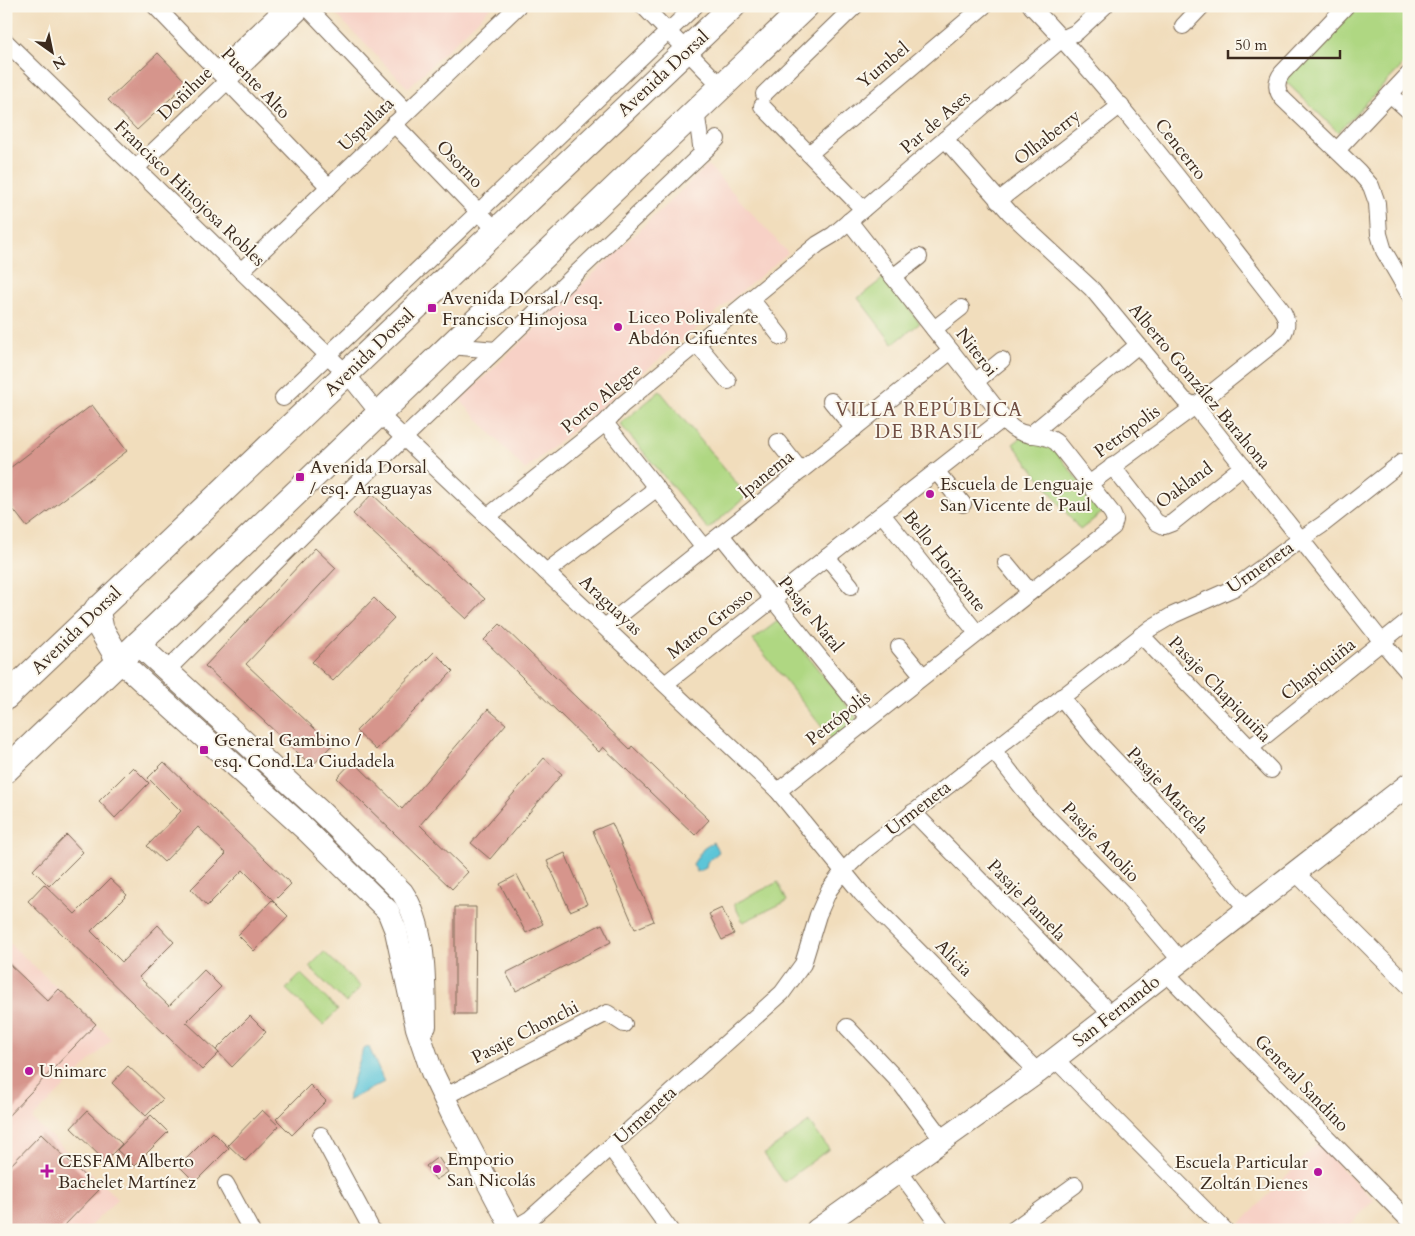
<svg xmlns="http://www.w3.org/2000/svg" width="1415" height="1236" font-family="Cardo,serif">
	<rect width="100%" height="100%" fill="#fbf7ec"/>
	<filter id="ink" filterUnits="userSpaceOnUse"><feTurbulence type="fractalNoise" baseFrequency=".02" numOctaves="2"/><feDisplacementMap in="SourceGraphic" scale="10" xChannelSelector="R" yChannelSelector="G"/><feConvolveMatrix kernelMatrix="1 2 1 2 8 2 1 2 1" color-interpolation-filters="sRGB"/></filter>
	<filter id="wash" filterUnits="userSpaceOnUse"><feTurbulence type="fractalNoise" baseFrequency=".0096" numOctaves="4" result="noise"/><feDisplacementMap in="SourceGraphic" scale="20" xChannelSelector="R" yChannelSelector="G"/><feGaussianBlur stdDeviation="1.12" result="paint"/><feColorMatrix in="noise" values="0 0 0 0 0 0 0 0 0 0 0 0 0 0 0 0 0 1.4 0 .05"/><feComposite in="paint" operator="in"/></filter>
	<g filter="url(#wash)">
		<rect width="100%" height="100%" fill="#f1ddbc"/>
		<!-- built -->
		<g fill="#f7d1c6">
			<path d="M328,6H492L408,88Z"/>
			<path d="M708,165L788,253L525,470L460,400Z"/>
			<path d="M6,940L112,1039L32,1119L118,1199L86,1230H6Z"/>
			<path d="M1317,1144L1374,1200L1345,1230H1243L1238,1226Z"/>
		</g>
		<!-- green -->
		<g fill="#afd782" stroke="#758050">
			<path d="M1356,6H1409V59L1338,132L1284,80Z"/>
			<path d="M885,277L920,323L893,344L858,298Z"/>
			<path d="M660,391L747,496L708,529L620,424Z"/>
			<path d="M1036,426L1103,512L1080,530L1013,444Z"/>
			<path d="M779,620L859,721L833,741L753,640Z"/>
			<path d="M778,882L787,901L743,922L734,904Z"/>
			<path d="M324,952L361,987L346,1003L309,967Z"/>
			<path d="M301,974L338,1010L323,1025L286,989Z"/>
			<path d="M809,1122L829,1149L784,1182L764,1154Z"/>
		</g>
		<!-- water -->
		<g fill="#5cc5d8" stroke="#4c787b">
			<path d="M713,842L719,852L707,862L706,868L697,872L693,864L703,849Z"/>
			<path d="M369,1047L384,1082L347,1101L363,1049Z"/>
		</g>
		<g id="blocks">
			<!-- building -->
			<g fill="#d6958c">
				<path d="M158,53L187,83L137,130L108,100Z"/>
				<path d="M92,405L127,451L27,527L6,500V471Z"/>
				<path d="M372,494L485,599L466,619L353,514Z"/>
				<path d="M315,548L336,568L246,664L332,745L312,766L205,666Z"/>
				<path d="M374,598L394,618L333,681L312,662Z"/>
				<path d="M500,624L630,749L632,746L709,820L695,835L603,747L599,752L484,640Z"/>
				<path d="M434,652L453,671L376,750L356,731Z"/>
				<path d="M488,709L506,724L420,825L468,872L452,889L337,778L353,761L402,809Z"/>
				<path d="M544,758L562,774L490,859L471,843Z"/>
				<path d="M164,762L291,884L274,901L243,870L207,906L191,889L226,854L198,827L164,862L147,846L181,811L148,778Z"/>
				<path d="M133,767L149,783L115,818L99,801Z"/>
				<path d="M612,823L654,921L635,929L593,831Z"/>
				<path d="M67,835L83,852L49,886L33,870Z"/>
				<path d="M565,853L587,904L570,911L547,861Z"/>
				<path d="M517,875L543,924L526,933L500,884Z"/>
				<path d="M110,879L127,895L91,931L122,962L158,925L174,942L139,977L169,1006L204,970L221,987L186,1022L219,1053L202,1070L28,901L44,884L75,914Z"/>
				<path d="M272,900L288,916L254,951L238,935Z"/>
				<path d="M455,907H476L475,1014H455Z"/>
				<path d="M722,908L734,934L722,940L709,914Z"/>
				<path d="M602,924L611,942L516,991L506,973Z"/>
				<path d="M6,961L48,1001L59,989L96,1024L6,1118Z"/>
				<path d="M250,1016L266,1032L232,1067L216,1050Z"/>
				<path d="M128,1066L163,1099L146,1116L112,1083Z"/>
				<path d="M310,1085L326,1101L292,1135L276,1119Z"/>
				<path d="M262,1110L279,1126L245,1161L228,1145Z"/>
				<path d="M87,1111L122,1144L105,1161L71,1128Z"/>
				<path d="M151,1115L168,1132L134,1166L117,1150Z"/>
				<path d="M213,1132L229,1148L195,1182L179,1166Z"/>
				<path d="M41,1134L99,1190L60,1230H6V1170Z"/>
				<path d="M438,1157L448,1172L436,1180L426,1166Z"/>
			</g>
		</g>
	</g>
	<g filter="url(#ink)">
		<use href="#blocks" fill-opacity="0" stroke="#7b6955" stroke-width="1"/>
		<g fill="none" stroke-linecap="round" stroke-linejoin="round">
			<defs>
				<g id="street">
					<path d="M155,6L329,187"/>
					<path d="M306,6L407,112"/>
					<path d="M643,6L721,86"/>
					<path d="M1031,6C1122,101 1200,206 1281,309C1289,320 1288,331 1278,340L1195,406L1089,484"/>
					<path d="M1346,6L1282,73C1275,82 1276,91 1283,99L1358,171L1371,186L1377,203L1379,234L1384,251L1409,294"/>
					<path d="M1183,26L1202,6"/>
					<path d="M6,42L347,374L379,414L404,438L778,791L861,893L1038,1072"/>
					<path d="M217,71L285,6"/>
					<path d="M764,94L855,6"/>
					<path d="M1390,94L1409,111"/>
					<path d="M762,106L863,209"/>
					<path d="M696,110L702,153"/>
					<path d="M394,124L496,230"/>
					<path d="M945,139L1010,213L1092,289L1184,400L1195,406L1383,643L1409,673"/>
					<path d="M1337,150L1409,74"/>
					<path d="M809,154L984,6"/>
					<path d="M136,168L306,6"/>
					<path d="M998,201L1121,105"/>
					<path d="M241,271L518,6"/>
					<path d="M893,277L919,257"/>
					<path d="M751,299L781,337"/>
					<path d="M934,329L961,308"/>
					<path d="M697,344L728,381"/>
					<path d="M450,346L496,350"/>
					<path d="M975,382L1002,360"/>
					<path d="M283,398L695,6"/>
					<path d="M831,401L854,429"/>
					<path d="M605,423L704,548"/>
					<path d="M1030,435L1138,345"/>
					<path d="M778,442L801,471"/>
					<path d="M1112,466L1156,522L1164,526L1172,523L1243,466"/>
					<path d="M936,471L963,504"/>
					<path d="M882,514L977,633"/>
					<path d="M487,517L605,423L622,405L818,244L833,235L1062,39L1077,32L1105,6"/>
					<path d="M721,535L869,719"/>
					<path d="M827,557L851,586"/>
					<path d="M1006,563L1030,592"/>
					<path d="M546,572L657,488"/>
					<path d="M605,627L951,351"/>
					<path d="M1141,635L1271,770"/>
					<path d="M899,647L923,676"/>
					<path d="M166,671L318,520L717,139"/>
					<path d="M665,684L1004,418"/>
					<path d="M1061,697L1094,738L1171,819L1247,909"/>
					<path d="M1250,748L1409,620"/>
					<path d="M993,750L1036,805L1123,893L1181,961"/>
					<path d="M778,791L1113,527L1115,520L1112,513L1057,443C1043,431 1024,439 1010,426L849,221"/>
					<path d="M913,812L1112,1015"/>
					<path d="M1295,872L1409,986"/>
					<path d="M1166,973L1409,1221"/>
					<path d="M847,1027L901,1084L943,1140"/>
					<path d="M1055,1059L1225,1230"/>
					<path d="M444,1097L607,1013L624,1024"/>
					<path d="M321,1135L372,1230"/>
					<path d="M610,1147L670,1230"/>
					<path d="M899,1171L942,1230"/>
					<path d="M226,1184L251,1230"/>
					<path d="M513,1229L530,1219L782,993L803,964L818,915L829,890L844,870L864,851L1151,628L1173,615L1234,588L1301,539L1322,525L1402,462"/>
					<path d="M1013,1230L1075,1185"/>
				</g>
				<g id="secondary">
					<path d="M137,643L321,812L402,892C427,929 424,983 425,1026"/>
					<path d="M119,660L306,830L388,911L396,931L417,1028L432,1072L454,1118L513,1230"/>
					<path d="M817,1230L1038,1072L1409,784"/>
				</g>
				<g id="primary">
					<path d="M97,609L101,629L119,660"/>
					<path d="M6,697L733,6"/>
					<path d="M6,770L806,6"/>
				</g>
			</defs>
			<!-- street casing -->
			<use href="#street" stroke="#7b6955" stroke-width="18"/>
			<!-- secondary casing -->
			<use href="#secondary" stroke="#7b6955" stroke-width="24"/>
			<!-- primary casing -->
			<use href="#primary" stroke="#7b6955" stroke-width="27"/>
			<!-- street -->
			<use href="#street" stroke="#fff" stroke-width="16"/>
			<!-- secondary -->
			<use href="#secondary" stroke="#fff" stroke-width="22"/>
			<!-- primary -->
			<use href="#primary" stroke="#fff" stroke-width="25"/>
		</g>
	</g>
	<!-- markers -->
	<g fill="#b5179e" stroke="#fbf7ec" stroke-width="2">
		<rect x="427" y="303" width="10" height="10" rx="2.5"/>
		<circle cx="618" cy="327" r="5"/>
		<rect x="295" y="472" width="10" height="10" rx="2.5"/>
		<circle cx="930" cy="494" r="5"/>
		<rect x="199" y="745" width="10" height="10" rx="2.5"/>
		<circle cx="29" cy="1071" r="5"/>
		<circle cx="437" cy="1169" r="5"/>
		<path d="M44.5 1163.5h5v5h5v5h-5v5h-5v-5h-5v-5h5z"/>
		<circle cx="1318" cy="1172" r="5"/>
	</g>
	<g text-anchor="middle" stroke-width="4" stroke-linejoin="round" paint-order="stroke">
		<!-- street labels -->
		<g font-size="18" fill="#3b2a1e" stroke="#fbf7ec">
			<text transform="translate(883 65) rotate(-40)" y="6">Yumbel</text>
			<text transform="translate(663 73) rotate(-43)" y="6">Avenida Dorsal</text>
			<text transform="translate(256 83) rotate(46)" y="6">Puente Alto</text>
			<text transform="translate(185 93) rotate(-44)" y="6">Doñihue</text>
			<text transform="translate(935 122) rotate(-41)" y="6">Par de Ases</text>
			<text transform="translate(366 124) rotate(-44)" y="6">Uspallata</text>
			<text transform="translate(1047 137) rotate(-38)" y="6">Olhaberry</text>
			<text transform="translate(1181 149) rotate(52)" y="6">Cencerro</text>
			<text transform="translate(460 164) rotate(46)" y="6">Osorno</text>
			<text transform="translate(190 193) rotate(44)" y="6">Francisco Hinojosa Robles</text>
			<text transform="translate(369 352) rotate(-44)" y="6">Avenida Dorsal</text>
			<text transform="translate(977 352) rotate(52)" y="6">Niteroi</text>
			<text transform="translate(1200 386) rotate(50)" y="6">Alberto González Barahona</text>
			<text transform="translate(601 398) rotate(-40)" y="6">Porto Alegre</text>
			<text transform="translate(1127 431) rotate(-36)" y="6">Petrópolis</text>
			<text transform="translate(766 474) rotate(-39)" y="6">Ipanema</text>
			<text transform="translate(1184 485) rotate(-36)" y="6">Oakland</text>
			<text transform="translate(945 561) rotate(52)" y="6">Bello Horizonte</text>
			<text transform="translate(1260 567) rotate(-35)" y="6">Urmeneta</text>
			<text transform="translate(611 605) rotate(43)" y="6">Araguayas</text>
			<text transform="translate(811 614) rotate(51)" y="6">Pasaje Natal</text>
			<text transform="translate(710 623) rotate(-38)" y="6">Matto Grosso</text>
			<text transform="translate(76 630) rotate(-44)" y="6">Avenida Dorsal</text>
			<text transform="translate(1318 669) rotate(-38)" y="6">Chapiquiña</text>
			<text transform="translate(1220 689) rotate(46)" y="6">Pasaje Chapiquiña</text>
			<text transform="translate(838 718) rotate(-38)" y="6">Petrópolis</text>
			<text transform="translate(1168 790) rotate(47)" y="6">Pasaje Marcela</text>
			<text transform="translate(918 808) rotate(-38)" y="6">Urmeneta</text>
			<text transform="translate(1101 842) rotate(46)" y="6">Pasaje Anolio</text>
			<text transform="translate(1027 900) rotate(46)" y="6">Pasaje Pamela</text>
			<text transform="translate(954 958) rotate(45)" y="6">Alicia</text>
			<text transform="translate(1116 1011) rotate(-38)" y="6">San Fernando</text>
			<text transform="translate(525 1032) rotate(-27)" y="6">Pasaje Chonchi</text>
			<text transform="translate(1302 1083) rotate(46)" y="6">General Sandino</text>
			<text transform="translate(645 1115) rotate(-42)" y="6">Urmeneta</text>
		</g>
		<!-- poi labels -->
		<g font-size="18" fill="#3b2a1e" stroke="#fbf7ec" text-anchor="start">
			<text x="442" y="304">Avenida Dorsal / esq.<tspan x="442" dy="21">Francisco Hinojosa</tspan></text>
			<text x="628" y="323">Liceo Polivalente<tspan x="628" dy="21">Abdón Cifuentes</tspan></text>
			<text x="310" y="473">Avenida Dorsal<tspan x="310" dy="21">/ esq. Araguayas</tspan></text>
			<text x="940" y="490">Escuela de Lenguaje<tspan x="940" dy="21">San Vicente de Paul</tspan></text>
			<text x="214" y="746">General Gambino /<tspan x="214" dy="21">esq. Cond.La Ciudadela</tspan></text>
			<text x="39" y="1077">Unimarc</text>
			<text x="447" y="1165">Emporio<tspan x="447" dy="21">San Nicolás</tspan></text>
			<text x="58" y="1167">CESFAM Alberto<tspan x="58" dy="21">Bachelet Martínez</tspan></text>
			<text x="1308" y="1168" text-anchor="end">Escuela Particular<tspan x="1308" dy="21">Zoltán Dienes</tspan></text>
		</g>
		<!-- neighbourhood labels -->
		<g font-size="19" letter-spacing="1" fill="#714f44" stroke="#fbf7ec">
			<text x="929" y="416">VILLA REPÚBLICA<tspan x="929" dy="22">DE BRASIL</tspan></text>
		</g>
	</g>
	<!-- margin -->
	<rect width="1415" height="1236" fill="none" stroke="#fbf7ec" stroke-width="25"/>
	<!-- north arrow -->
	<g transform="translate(52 52) rotate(147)" stroke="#fbf7ec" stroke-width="4" paint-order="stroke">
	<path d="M0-4L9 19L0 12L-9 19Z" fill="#3b2a1e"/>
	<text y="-8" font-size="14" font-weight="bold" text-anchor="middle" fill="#3b2a1e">N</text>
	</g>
	<!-- scale -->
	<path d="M1228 50v8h112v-8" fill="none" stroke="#3b2a1e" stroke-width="2.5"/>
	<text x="1235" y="50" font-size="15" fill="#3b2a1e" stroke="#fbf7ec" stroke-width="4" paint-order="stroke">50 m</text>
</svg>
